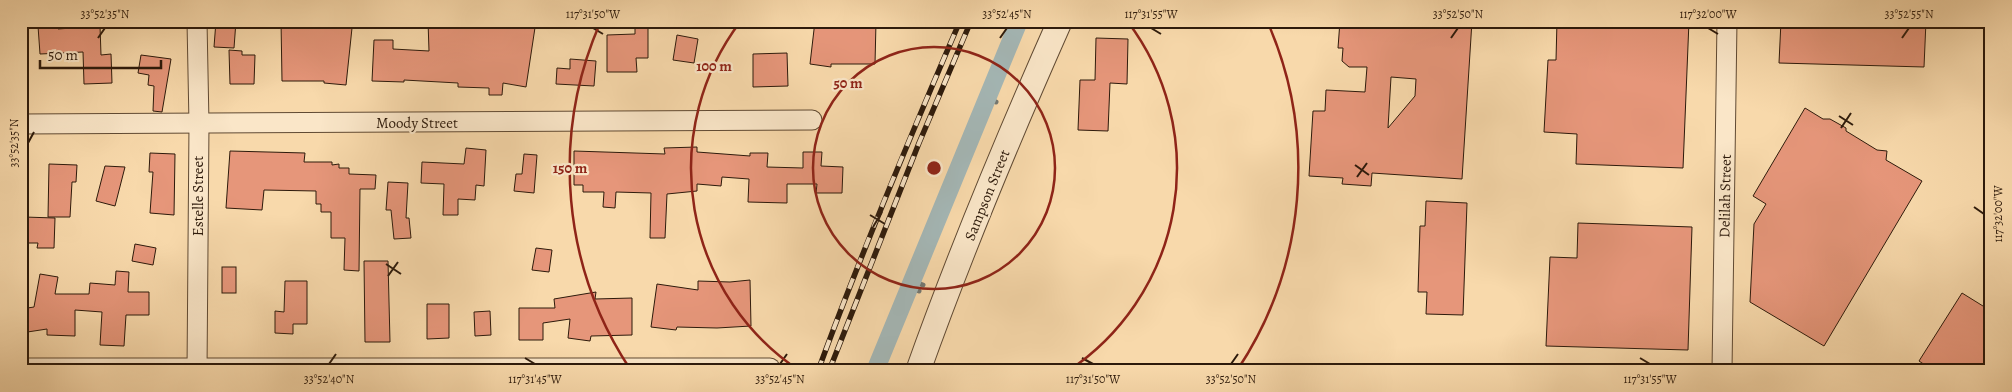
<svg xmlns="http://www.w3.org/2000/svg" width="2012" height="392" font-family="Alegreya,serif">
	<rect width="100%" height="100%" fill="#f8d9ab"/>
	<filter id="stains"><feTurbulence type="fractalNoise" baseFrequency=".004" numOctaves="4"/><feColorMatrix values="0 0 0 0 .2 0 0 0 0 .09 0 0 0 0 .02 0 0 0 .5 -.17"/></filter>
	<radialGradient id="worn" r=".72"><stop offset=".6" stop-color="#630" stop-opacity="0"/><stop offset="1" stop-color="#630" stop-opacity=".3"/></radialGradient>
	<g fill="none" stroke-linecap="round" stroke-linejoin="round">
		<!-- stream -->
		<g stroke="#747872" stroke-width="5">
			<path d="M987,98L996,102"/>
			<path d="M912,281L923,285"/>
			<path d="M909,287L919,291"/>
		</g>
		<!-- canal -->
		<path stroke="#a4b7b6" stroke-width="18" d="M875,371L1019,21"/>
	</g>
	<!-- building -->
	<g fill="#e6967a" stroke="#2d1a0b" fill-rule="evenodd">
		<path d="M216,21H236L234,48L214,47Z"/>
		<path d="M281,21H304V28H352L346,85L324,83V81H282Z"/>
		<path d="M428,21H536L526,87L503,83L502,95H489V88L458,87V83L404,80V82L372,81L374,40H393V49L429,51Z"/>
		<path d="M815,21L876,22L875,64H831V67L810,64Z"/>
		<path d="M1340,21H1472L1462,179L1372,173L1371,186L1342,184L1343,178L1309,176L1313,111H1325L1326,90L1365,92L1367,67H1349L1342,61L1343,48H1338ZM1391,77L1416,79L1415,96L1388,128Z"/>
		<path d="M1557,21H1689L1683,168L1576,164L1577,134L1544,132L1548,60H1556Z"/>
		<path d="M1781,21H1926L1924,67L1779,63Z"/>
		<path d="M635,23H648V58H636L637,72H607V35L635,34Z"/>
		<path d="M58,25V29L100,26L101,55L111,54L112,83L84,84L83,52L40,54L38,26Z"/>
		<path d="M677,35L698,39L694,63L673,60Z"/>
		<path d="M1096,38L1128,39L1127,84L1110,83L1108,131L1078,130L1080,80H1095Z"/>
		<path d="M229,50L242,51V55H255L254,84H230Z"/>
		<path d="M787,53L788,86L753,87V54Z"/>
		<path d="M141,55L171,59L162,112L153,111L154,86L148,85L149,75L138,73Z"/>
		<path d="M570,59L596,61L594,86L556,84L557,68L570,69Z"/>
		<path d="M1805,108L1823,119H1830L1846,128V131L1877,150L1887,151L1886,160L1922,181L1824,346L1750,302L1754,224L1766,204L1753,196Z"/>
		<path d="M697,147V152L750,156V153H768L767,167L803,168V152H822L821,166L843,167L842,193H816L817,184H787V203L748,202L749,179L722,177L721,186L697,184V191L667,194L665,238H650L651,193L616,192L615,208L603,207L604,192H583V185H574V151L665,154L664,148Z"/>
		<path d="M466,148L486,150L484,186L476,185L475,200L458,199V215H443L444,184L421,183L422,162L464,164Z"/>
		<path d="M230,151L305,153L304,162H332V165L339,164V168H349V174L376,175L375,189H360L359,271L344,270L345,238H331V212H321V204H316V191L264,190L262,210L226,208Z"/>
		<path d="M150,153L175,154L174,215L150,213L153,172H149Z"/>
		<path d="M524,154L537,155L534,193L514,191L516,174H522Z"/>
		<path d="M49,164L77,165L76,182H72L70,217H48Z"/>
		<path d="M105,166L125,167L115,206L96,201Z"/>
		<path d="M388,182L408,183L406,218H409L411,238L394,239L391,210H386Z"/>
		<path d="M1426,201L1467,203L1463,315L1426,314L1427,292H1418L1420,226H1425Z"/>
		<path d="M24,217L55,218L54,248H37L38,243H24Z"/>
		<path d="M1578,223L1692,227L1688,350L1546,346L1550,257L1577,258Z"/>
		<path d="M135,244L156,248L153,265L132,261Z"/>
		<path d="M536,248L552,250L549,272L532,270Z"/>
		<path d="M364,261H388L390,342H365Z"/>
		<rect x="222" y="267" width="14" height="26"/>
		<path d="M116,271L129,272L128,292H149V315H126L124,346L100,345L102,312L75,310V336L47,335V329L21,333V309L34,307L40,274L58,277L55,294H89L90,283L115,285Z"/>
		<path d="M750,280L751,326L717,328L677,327L676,330L651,327L657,284L698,290V281L730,282Z"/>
		<path d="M285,281H307V324H293V334L275,333V311L284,312Z"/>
		<path d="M596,292L595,299L632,298V335L591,336L590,341L568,338L570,319L543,323V340H519V308H555L554,299Z"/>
		<path d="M1962,293L1991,311V371H1934L1919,361Z"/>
		<path d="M427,304H449V338L427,339Z"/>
		<path d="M490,311L491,335L475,336L474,312Z"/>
	</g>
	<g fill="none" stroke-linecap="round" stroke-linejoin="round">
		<defs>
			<g id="minor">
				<path d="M197,21L199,124L197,371"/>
				<path d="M21,124L812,120"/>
				<path d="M21,368H770"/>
				<path d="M1722,371L1727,21"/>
			</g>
			<path id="tertiary" d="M918,371C960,253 1009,136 1060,21"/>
		</defs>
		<!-- minor casing -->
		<use href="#minor" stroke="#604a33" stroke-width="21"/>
		<!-- tertiary casing -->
		<use href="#tertiary" stroke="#604a33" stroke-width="26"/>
		<!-- minor -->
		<use href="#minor" stroke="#fae6c8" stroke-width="19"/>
		<!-- tertiary -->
		<use href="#tertiary" stroke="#fae6c8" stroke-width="24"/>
		<defs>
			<g id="rail">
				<path d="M818,371C861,253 910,137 960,21"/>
				<path d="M829,371L919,143L971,21"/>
			</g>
		</defs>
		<!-- rail casing -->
		<use href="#rail" stroke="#2d1a0b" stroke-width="5.5"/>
		<!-- rail -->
		<use href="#rail" stroke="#fae6c8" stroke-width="4" stroke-dasharray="11" stroke-linecap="butt"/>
	</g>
	<!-- ticks -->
	<path fill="none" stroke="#2d1a0b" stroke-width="2" d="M593,28L603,34M1151,28L1161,34M1708,28L1718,34M98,38L105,28M1000,38L1007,28M1451,38L1458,28M1902,38L1909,28M1839,116L1853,125M1841,128L1851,113M28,143L34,132M1355,165L1369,175M1357,177L1367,163M1974,207L1984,214M870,215L885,224M873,227L882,212M386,264L401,274M388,276L398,262M525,358L535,364M1082,358L1093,364M1640,358L1650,364M329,364L336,354M780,364L787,354M1231,364L1238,354"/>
	<!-- distance rings -->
	<g fill="none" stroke="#8f2418" stroke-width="2.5">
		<circle cx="934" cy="168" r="121"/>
		<path d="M800 371A243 243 0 0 1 740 22M1128 22A243 243 0 0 1 1068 371"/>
		<path d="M630 369A364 364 0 0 1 600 23M1268 23A364 364 0 0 1 1238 369"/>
	</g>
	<g text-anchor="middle" stroke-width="4.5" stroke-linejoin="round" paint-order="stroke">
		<!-- street labels -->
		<g font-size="15" fill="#2d1a0b" stroke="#fae6c8">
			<text x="417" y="128">Moody Street</text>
			<text transform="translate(987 195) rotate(-68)" y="5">Sampson Street</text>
			<text transform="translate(198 196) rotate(-90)" y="5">Estelle Street</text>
			<text transform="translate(1725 196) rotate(-89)" y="5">Delilah Street</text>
		</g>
	</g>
	<circle cx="934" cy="168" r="8" fill="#8f2418" stroke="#fae6c8" stroke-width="2.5"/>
	<g font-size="15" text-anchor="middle" font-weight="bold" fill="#8f2418" stroke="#fae6c8" stroke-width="4.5" stroke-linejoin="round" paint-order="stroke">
		<text x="714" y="71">100 m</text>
		<text x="848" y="88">50 m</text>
		<text x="570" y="173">150 m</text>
	</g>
	<!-- margin -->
	<rect width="2012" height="392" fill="none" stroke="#f8d9ab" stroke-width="55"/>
	<!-- scale -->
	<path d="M40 60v8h121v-8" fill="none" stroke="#2d1a0b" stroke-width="2.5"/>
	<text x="48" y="60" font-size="15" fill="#2d1a0b" stroke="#fae6c8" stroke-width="4" paint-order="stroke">50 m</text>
	<rect x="28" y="28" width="1956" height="336" fill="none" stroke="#2d1a0b" stroke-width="2"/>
	<g font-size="12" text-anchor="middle" fill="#2d1a0b">
		<text x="105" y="18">33°52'35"N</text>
		<text x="593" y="18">117°31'50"W</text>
		<text x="1007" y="18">33°52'45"N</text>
		<text x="1151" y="18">117°31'55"W</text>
		<text x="1458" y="18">33°52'50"N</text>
		<text x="1708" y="18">117°32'00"W</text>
		<text x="1909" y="18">33°52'55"N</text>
		<text transform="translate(14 143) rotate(-90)" y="4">33°52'35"N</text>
		<text transform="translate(1998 214) rotate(-90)" y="4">117°32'00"W</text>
		<text x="329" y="383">33°52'40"N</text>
		<text x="535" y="383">117°31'45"W</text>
		<text x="780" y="383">33°52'45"N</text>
		<text x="1093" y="383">117°31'50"W</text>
		<text x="1231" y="383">33°52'50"N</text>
		<text x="1650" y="383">117°31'55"W</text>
	</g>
	<rect width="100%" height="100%" filter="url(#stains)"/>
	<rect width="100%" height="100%" fill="url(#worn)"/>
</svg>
